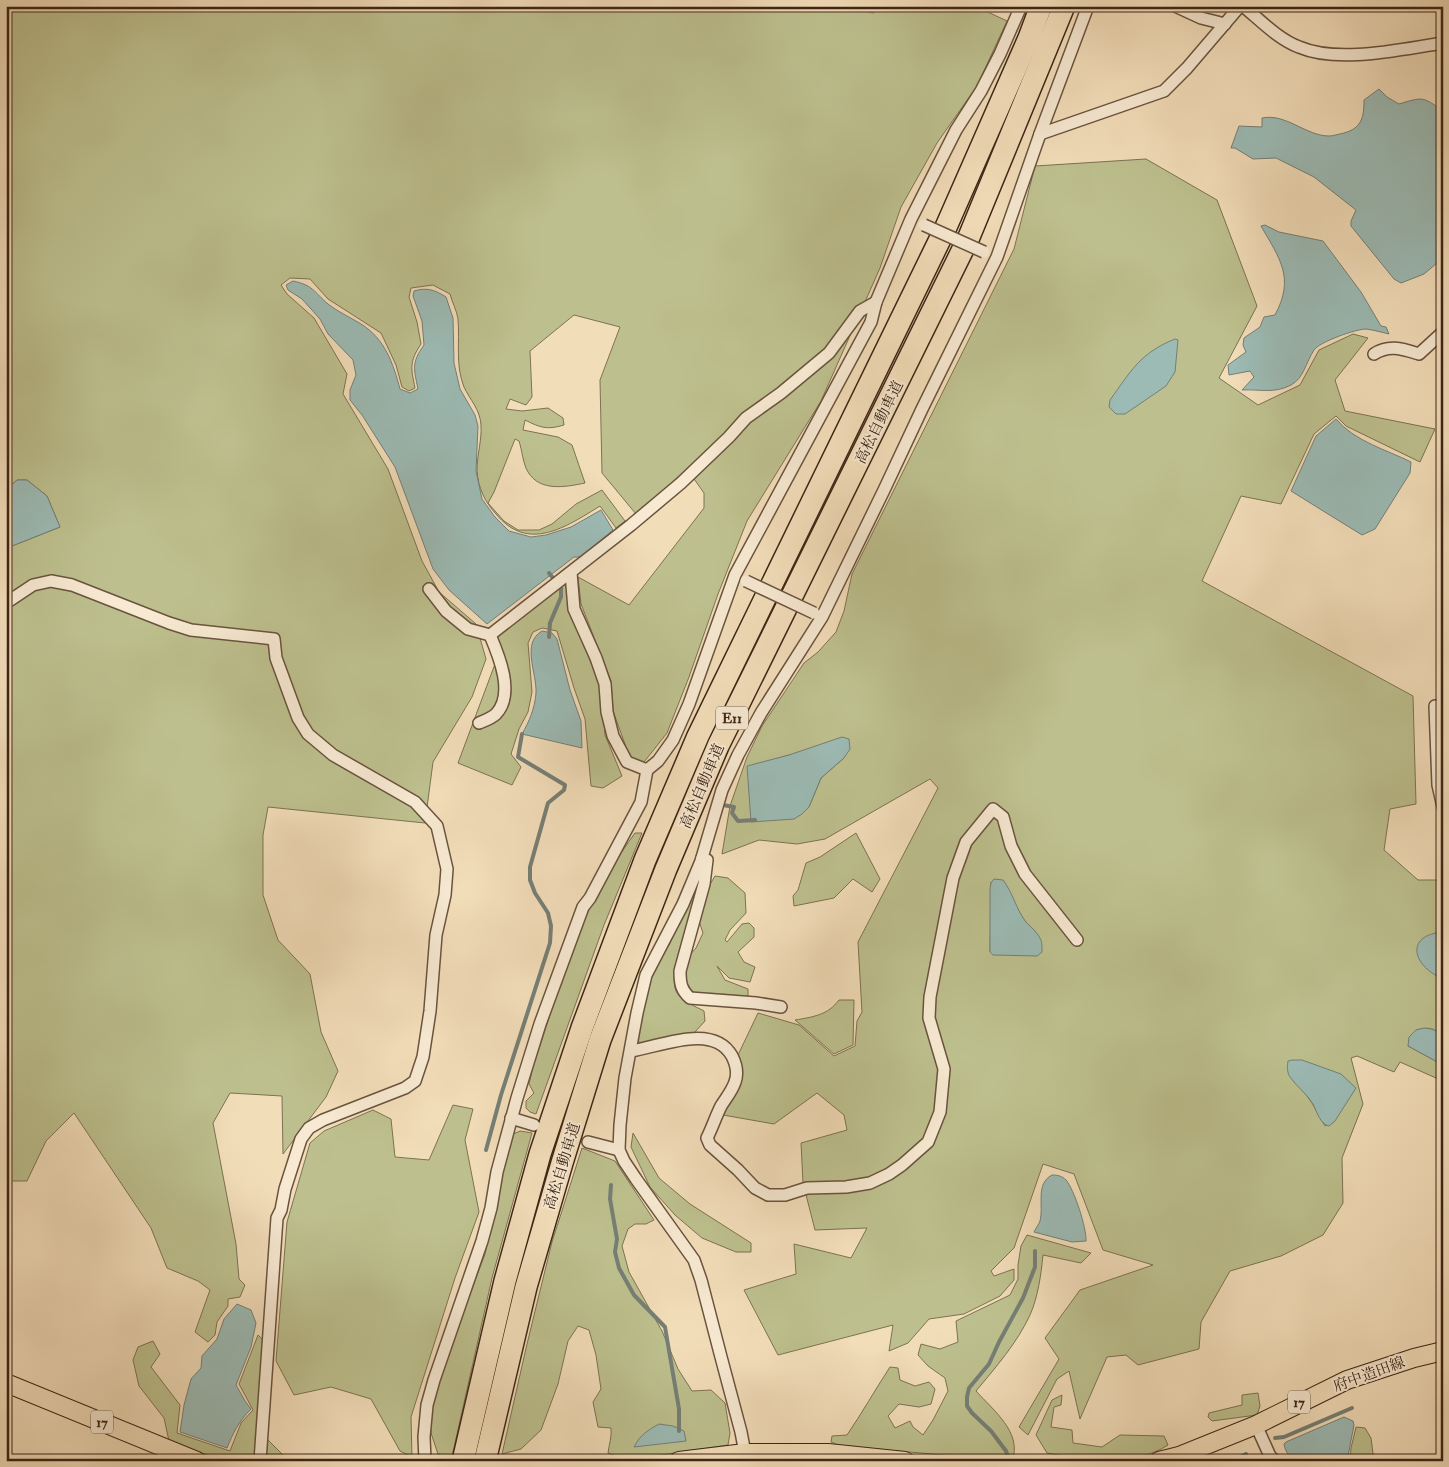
<svg xmlns="http://www.w3.org/2000/svg" width="1449" height="1467" font-family="'IM FELL Double Pica','Noto Serif JP',serif">
	<rect width="100%" height="100%" fill="#f2ddb9"/>
	<filter id="stains"><feTurbulence type="fractalNoise" baseFrequency=".004" numOctaves="4"/><feColorMatrix values="0 0 0 0 .2 0 0 0 0 .09 0 0 0 0 .02 0 0 0 .5 -.17"/></filter>
	<radialGradient id="worn" r=".72"><stop offset=".6" stop-color="#630" stop-opacity="0"/><stop offset="1" stop-color="#630" stop-opacity=".3"/></radialGradient>
	<!-- green -->
	<g fill="#bdc08e" stroke="#7d7252" fill-rule="evenodd">
		<path d="M6,6H844L873,13L883,6H975L1007,21L977,86L937,143L901,207L880,268L821,401L747,521L718,594L689,677L667,733L644,762L630,758L613,711L611,681L581,604L578,577L629,605L704,508V493L687,469L636,514L602,473L600,380L620,327L574,315L530,351L532,397L526,405L510,399L506,409L522,411L548,408L563,418L564,425C547,430 541,428 525,420L523,430L558,437L572,445L585,483C566,487 540,492 528,472C523,464 522,450 519,441L515,439L494,492L488,503L504,521L518,530H539L552,524L576,504L602,490L625,521L616,528L600,506C566,527 528,553 496,514C485,502 478,488 477,470C477,455 482,440 481,425C480,409 470,400 464,387C455,364 460,343 458,319C457,311 452,302 450,294L433,285L411,288L409,297L417,322L421,344C409,362 411,368 415,388L409,391L402,387L396,365L381,333L328,299L310,279L290,278L281,285L287,294L314,318L347,374L343,394L388,469L422,561L439,592L476,624L486,659L472,697L433,762L425,823L268,807L263,835V895L278,940L310,974L321,1032L338,1071L326,1097L283,1154L282,1096L230,1093L213,1123L236,1244L239,1279L245,1285L240,1297L228,1299V1306L217,1322L215,1335L208,1342L195,1332L210,1290L198,1281L167,1268L151,1228L74,1113L46,1141L27,1181H12L6,1177V520L12,546L60,527L47,496L27,480H17L6,490Z"/>
		<path d="M1146,159L1217,200L1257,306L1219,378L1258,405L1300,385L1319,350L1353,334L1368,338L1335,380L1345,411L1435,429L1420,462L1346,426L1336,416L1314,434L1281,504L1241,496L1202,581L1413,696L1416,804L1390,809L1384,850L1418,880H1443V935L1436,933V976L1443,978V1039C1435,1027 1430,1027 1416,1030L1408,1046L1443,1065V1076L1436,1078L1400,1062L1394,1072L1357,1056L1351,1058L1363,1104L1342,1158L1343,1203L1323,1235L1281,1256L1230,1271L1201,1322L1199,1349L1138,1365L1126,1355L1107,1357L1080,1419L1069,1371L1057,1379L1028,1435L1019,1427L1059,1359L1045,1338L1080,1290L1153,1265L1103,1250L1074,1174L1043,1164L1014,1248L991,1271L994,1276L1014,1269V1280L1000,1296L964,1314L929,1319L908,1343L889,1351L893,1325L778,1355L744,1290L796,1274L794,1244L851,1258L867,1228L815,1230L803,1183L801,1143L847,1130L844,1115L817,1093L774,1124L723,1115L742,1079L738,1055L758,1013L799,1025L834,1056L855,1046L857,1021L862,1012L858,942L938,788L930,779L825,839L797,844L759,840L722,854L730,806L747,757L762,726L804,663L818,652L836,632L844,611L852,574L1014,249L1035,166ZM789,755L844,758L821,778L809,807L747,767ZM991,882L1014,903L1024,920L1036,932L990,952ZM1302,1089L1335,1121L1325,1126L1312,1103Z"/>
		<path d="M567,583L570,612L599,682L603,701L605,735L622,776L603,788L591,786L585,719L574,688L557,631L542,628L533,632L528,643L532,692L528,712L519,729L511,754L521,767L512,785L458,763L498,656L496,637Z"/>
		<path d="M635,833H642L604,925L536,1114L530,1112L526,1108V1101L534,1093L529,1084L533,1067C551,1013 567,957 591,905C603,880 619,855 635,833Z"/>
		<path d="M856,833L880,879L872,892L853,879L834,898L794,906L793,896L798,890L806,863L820,857Z"/>
		<path d="M701,875C699,885 698,895 695,905C689,925 668,972 676,991C680,1001 695,1006 704,1011L705,1021L694,1033L678,1035L640,1046L637,1035L652,971L669,945Z"/>
		<path d="M715,876L728,878L745,893L746,913L730,930L725,940L727,942L742,924L749,923L754,928V937L738,952L744,962L755,967L750,982L729,978L717,966L725,980L748,989V996L743,998L698,995L690,990L683,978L687,958L696,948L703,933L699,921L709,886Z"/>
		<path d="M839,1000H854L853,1045L834,1054L795,1020C813,1017 828,1015 839,1000Z"/>
		<path d="M453,1105L473,1109L465,1140L479,1212L455,1278L411,1417L412,1457L400,1451L371,1399L331,1387L294,1395L276,1361L287,1222L310,1143L324,1131L373,1110L391,1119L395,1157L429,1160Z"/>
		<path d="M520,1131L532,1133L492,1278L451,1461L438,1454L431,1433L430,1411L456,1331L485,1254L511,1135Z"/>
		<path d="M633,1133L659,1178L690,1204L751,1243V1252H736L702,1238L675,1215L650,1187L631,1147Z"/>
		<path d="M582,1148L615,1161L654,1220L646,1224H635L628,1229L622,1246L629,1272L662,1331L678,1369L692,1391L711,1390L725,1403L730,1433L728,1445L627,1460L608,1453C609,1444 612,1437 611,1428L598,1427L593,1402L601,1389L596,1355L589,1330L578,1326L568,1341L558,1384L541,1430L521,1449L502,1454L527,1344L552,1242Z"/>
		<path d="M1027,1235L1091,1253L1081,1263L1043,1255C1041,1275 1038,1297 1030,1315C1017,1343 996,1367 976,1391C993,1410 1023,1433 1012,1461L841,1446L831,1442L832,1436L847,1435C862,1413 875,1390 890,1367L898,1368L900,1380L915,1386L929,1382L935,1389L931,1404L919,1407L899,1404L888,1416L895,1428L910,1421L913,1427L923,1435L933,1420L948,1391L945,1378L928,1366L918,1355L921,1344L940,1349L958,1342L956,1321L1010,1295L1018,1279V1265L1021,1246Z"/>
		<path d="M258,1335L265,1342L254,1461H224L169,1441L164,1418L139,1386L133,1360L138,1347L153,1341L160,1354L151,1367L180,1405L177,1433L230,1451L241,1423L253,1410L239,1384Z"/>
		<path d="M1258,1393L1260,1406L1257,1415L1212,1421L1208,1417L1209,1413L1242,1405V1395Z"/>
		<path d="M1062,1395L1061,1405L1054,1407L1051,1427L1072,1430L1073,1443L1102,1447L1120,1435L1164,1436L1168,1445C1134,1467 1086,1460 1047,1453L1036,1435L1052,1400Z"/>
		<path d="M1356,1427L1365,1428L1371,1438L1374,1461H1350L1351,1448Z"/>
		<path d="M266,1438L289,1461H263Z"/>
	</g>
	<!-- water -->
	<g fill="#9cbbb5" stroke="#767f75">
		<path d="M1379,89L1387,97L1399,104C1423,97 1422,96 1443,111V258L1424,274L1401,283L1394,279L1351,226V221L1356,210L1314,177L1276,158L1253,159L1235,148H1231L1239,126L1262,127V118C1286,113 1306,136 1329,136C1333,136 1339,134 1344,133C1362,128 1364,117 1364,100Z"/>
		<path d="M1265,225L1279,232L1323,241L1361,292L1381,326L1386,327L1389,334C1381,332 1373,330 1366,329C1356,329 1319,342 1314,350C1306,362 1304,378 1291,385C1274,394 1260,389 1242,390L1254,377L1250,371L1229,375L1228,365L1246,352L1243,345L1244,338L1260,327L1264,317L1275,315C1295,278 1280,259 1261,226Z"/>
		<path d="M293,281C313,285 314,292 328,304C338,312 350,317 361,324C385,339 393,363 400,389L410,393L418,389C414,369 411,363 424,345L422,321L413,296L414,291C427,287 435,290 446,297L453,318L454,363L460,389L475,415L478,426L476,471L482,499L495,517L509,531L531,537L546,535L571,527L601,510L613,530L581,557H574L487,624L449,590L433,569L395,467L362,415L350,400V390L356,375L353,360L328,334L320,319L302,299L288,290L286,285Z"/>
		<path d="M1175,339L1178,340L1175,372L1166,386L1125,414H1116L1109,407L1110,400C1131,371 1140,353 1175,339Z"/>
		<path d="M1336,419C1354,441 1387,450 1411,462L1410,473L1375,529L1362,535L1291,491L1316,436Z"/>
		<path d="M17,480H27L47,496L60,527L12,546L6,520V490Z"/>
		<path d="M542,631L552,633L557,639L570,690L581,721L582,748L522,734C529,722 535,708 536,693C537,673 521,643 542,631Z"/>
		<path d="M842,737L849,739L850,749L844,758L821,778L809,807L802,814L794,819L751,822L747,766L789,755Z"/>
		<path d="M994,879L1003,880C1013,893 1016,909 1026,922C1031,927 1038,933 1041,940C1042,943 1042,948 1042,952L1037,956L993,955L990,952V888L991,883Z"/>
		<path d="M1436,933L1443,935V978C1419,971 1402,940 1436,933Z"/>
		<path d="M1424,1028C1448,1029 1443,1048 1443,1065L1408,1046L1409,1037L1416,1030Z"/>
		<path d="M1292,1060H1302L1341,1074L1356,1088L1335,1121L1329,1126C1320,1124 1317,1112 1313,1104C1307,1094 1297,1087 1290,1077C1287,1072 1287,1067 1288,1061Z"/>
		<path d="M1052,1175C1058,1175 1062,1176 1066,1180C1074,1189 1087,1229 1086,1241L1072,1242L1034,1232C1036,1228 1039,1224 1040,1221C1044,1205 1035,1184 1052,1175Z"/>
		<path d="M237,1304L251,1310L256,1323L251,1347L236,1385L245,1401L251,1409C239,1421 233,1433 227,1448L180,1432L184,1405L191,1379L201,1368L202,1356L217,1339L224,1319Z"/>
		<path d="M1344,1417L1353,1421L1354,1425L1347,1461H1294C1289,1456 1285,1451 1284,1444L1286,1442Z"/>
		<path d="M659,1424L673,1426L684,1431L686,1441L634,1447C640,1435 648,1430 659,1424Z"/>
	</g>
	<g fill="none" stroke-linecap="round" stroke-linejoin="round">
		<!-- stream -->
		<g stroke="#767f75" stroke-width="4">
			<path d="M867,6L874,8L877,6"/>
			<path d="M549,573L561,588V597L550,623L549,637"/>
			<path d="M723,805L734,807L732,813L738,821L755,820"/>
			<path d="M486,1150L501,1095L550,943L551,926L548,913L535,893L530,880V867L548,803L564,790L565,785L518,757L522,734"/>
			<path d="M611,1185L610,1199L617,1239L615,1252L619,1268L634,1295L665,1327L679,1409V1431"/>
			<path d="M1275,1438L1284,1437L1352,1408"/>
			<path d="M1008,1457L1006,1451L991,1431L972,1413L967,1406V1397L969,1388L989,1364L999,1342L1023,1298L1035,1267V1251"/>
			<path d="M1232,1461L1246,1454"/>
		</g>
		<defs>
			<g id="minor">
				<path d="M1175,6L1201,18L1225,24"/>
				<path d="M1243,6C1260,20 1278,39 1299,47C1339,64 1401,49 1443,43"/>
				<path d="M1040,134L1164,91L1187,68L1240,6"/>
				<path d="M1374,354C1389,344 1403,349 1419,354L1443,332"/>
				<path d="M571,573L574,609L596,658L605,684L607,712L613,736L627,762L647,770"/>
				<path d="M429,589L446,611L468,629L490,635"/>
				<path d="M6,603L33,585L51,581L72,585L169,623L191,630L274,639L276,658L298,718L308,734L333,755L415,802L437,826L447,869L445,895L436,935L430,1011L423,1057L415,1081L405,1088L323,1120L309,1128L301,1139L285,1189L281,1210L277,1218L260,1461"/>
				<path d="M490,635L631,525L681,483L729,437L746,418L781,393L829,353L860,311L876,302"/>
				<path d="M1435,706L1438,785L1443,807"/>
				<path d="M479,723C484,721 492,718 496,714C515,694 499,656 490,635"/>
				<path d="M702,858L707,860L704,884L680,971C680,983 681,990 690,998L756,1003L781,1007"/>
				<path d="M631,1051C659,1047 713,1022 732,1056C736,1064 738,1074 735,1082C732,1091 726,1098 721,1106C716,1116 712,1128 707,1138L710,1145L738,1170L755,1188L768,1195H785L807,1188L846,1187L870,1183L889,1174L902,1165L928,1142L940,1112L944,1069L929,1018L930,997L953,878L966,842L993,809L1003,817L1011,846L1025,874L1077,940"/>
				<path d="M511,1118L534,1125"/>
				<path d="M588,1142L619,1150"/>
				<path d="M1256,1425L1270,1456L1275,1461"/>
				<path d="M745,1453L741,1432L721,1357L701,1280L694,1260L636,1179L624,1161L619,1150L620,1125L625,1078L637,1013L646,975L683,904L701,861L722,790L738,755L761,713L822,617L884,490L922,409L997,257L1040,134L1088,6"/>
				<path d="M425,1461L424,1437L427,1405L434,1380L482,1241L491,1208L497,1172L517,1098L540,1024L583,907L590,898L641,802L647,770L658,761L673,740L689,704L735,575L871,322L876,302L911,219L956,130L981,91L1000,54L1021,6"/>
			</g>
			<g id="primary">
				<path d="M6,1383L197,1461"/>
				<path d="M679,1461L745,1453H828L905,1461"/>
				<path d="M1159,1461L1179,1456L1256,1425L1347,1380L1414,1358L1443,1351"/>
			</g>
			<g id="motorway">
				<path d="M463,1461L505,1281L540,1154L582,1028L645,860L698,736L946,227L1029,38L1041,6"/>
				<path d="M485,1461L526,1287L562,1163L600,1040L666,869L718,746L969,237L1064,6"/>
			</g>
		</defs>
		<!-- minor casing -->
		<use href="#minor" stroke="#6a533e" stroke-width="14"/>
		<!-- primary casing -->
		<use href="#primary" stroke="#3d2515" stroke-width="20"/>
		<!-- motorway casing -->
		<use href="#motorway" stroke="#3d2515" stroke-width="24"/>
		<!-- minor -->
		<use href="#minor" stroke="#f7e9d2" stroke-width="11"/>
		<!-- primary -->
		<use href="#primary" stroke="#f2ddb9" stroke-width="18"/>
		<!-- motorway -->
		<use href="#motorway" stroke="#f2ddb9" stroke-width="21"/>
		<defs>
			<g id="minor-bridge">
				<path d="M924,225L984,252"/>
				<path d="M746,581L814,613"/>
			</g>
		</defs>
		<!-- minor-bridge casing -->
		<use href="#minor-bridge" stroke="#6a533e" stroke-width="14" stroke-linecap="butt"/>
		<!-- minor-bridge -->
		<use href="#minor-bridge" stroke="#f7e9d2" stroke-width="11"/>
	</g>
	<g text-anchor="middle" stroke-width="4" stroke-linejoin="round" paint-order="stroke">
		<!-- shield labels -->
		<g fill="#f7e9d2" stroke="#75604e" stroke-width="1">
			<rect x="716" y="706.5" width="32" height="23" rx="4"/>
			<rect x="1288" y="1390.5" width="22" height="23" rx="4"/>
			<rect x="91" y="1410.5" width="22" height="23" rx="4"/>
		</g>
		<g font-size="14" font-weight="bold" fill="#3d2515">
			<text x="732" y="723">E11</text>
			<text x="1299" y="1407">17</text>
			<text x="102" y="1427">17</text>
		</g>
		<!-- street labels -->
		<g font-size="15" fill="#3d2515" stroke="#f7e9d2">
			<text transform="translate(879 422) rotate(-64)" y="5">高松自動車道</text>
			<text transform="translate(702 786) rotate(-67)" y="5">高松自動車道</text>
			<text transform="translate(562 1166) rotate(-73)" y="5">高松自動車道</text>
			<text transform="translate(1369 1374) rotate(-20)" y="5">府中造田線</text>
		</g>
	</g>
	<!-- margin -->
	<rect width="1449" height="1467" fill="none" stroke="#f2ddb9" stroke-width="25"/>
	<rect x="8" y="8" width="1434" height="1452" fill="none" stroke="#3d2515" stroke-width="2.5"/>
	<rect x="12" y="12" width="1424" height="1442" fill="none" stroke="#3d2515"/>
	<rect width="100%" height="100%" filter="url(#stains)"/>
	<rect width="100%" height="100%" fill="url(#worn)"/>
</svg>
